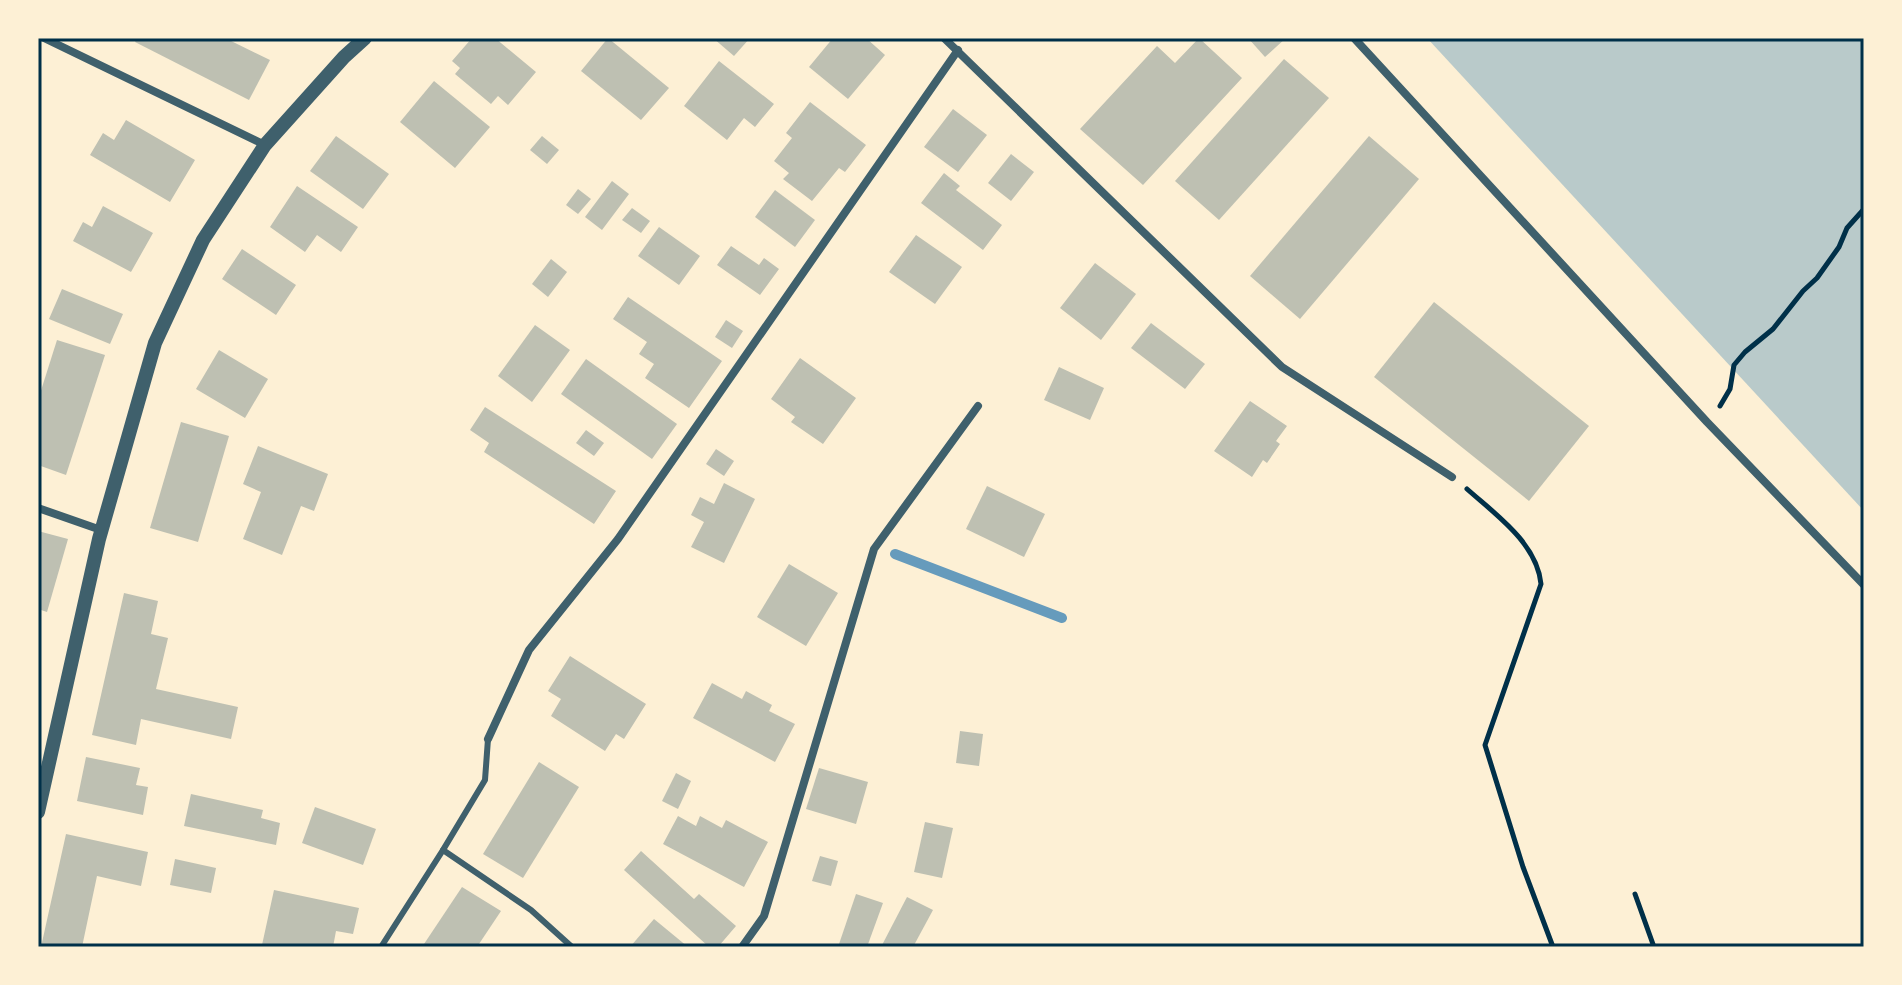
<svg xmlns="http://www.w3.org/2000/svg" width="1902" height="985" font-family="Barlow,sans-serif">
	<rect width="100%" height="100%" fill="#fdf0d5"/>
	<!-- green -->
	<path fill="#b9caca" d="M1427,38H1864V511Z"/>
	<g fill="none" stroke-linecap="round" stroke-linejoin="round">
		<!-- stream -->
		<path stroke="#669bbc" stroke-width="10" d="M895,554L1062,618"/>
	</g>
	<!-- building -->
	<g fill="#bec0b2">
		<path d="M137,38H225L270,60L249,100L135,42Z"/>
		<path d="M472,38H495L536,72L508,105L498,96L491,104L455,74L460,68L452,61Z"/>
		<path d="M608,38L669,88L641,120L581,71Z"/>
		<path d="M713,38H750L734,56Z"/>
		<path d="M833,38H866L885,55L848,99L809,67Z"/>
		<path d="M1199,38L1242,78L1143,185L1080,129L1157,46L1175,63Z"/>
		<path d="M1248,38H1286L1265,57Z"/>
		<path d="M1284,59L1329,98L1219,220L1175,181Z"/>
		<path d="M719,61L774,104L755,127L744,118L727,140L684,106Z"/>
		<path d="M434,81L490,127L455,168L400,122Z"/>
		<path d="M810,102L866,145L845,172L839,168L812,201L783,179L789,173L774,161L792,138L786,133Z"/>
		<path d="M953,109L987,135L958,172L924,147Z"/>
		<path d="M126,120L195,160L170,202L90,155L103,133L114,140Z"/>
		<path d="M336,136L389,174L363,209L310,171Z"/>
		<path d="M542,136L559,150L547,164L530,150Z"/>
		<path d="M1369,136L1419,179L1300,319L1250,276Z"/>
		<path d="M1011,154L1034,172L1011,201L988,183Z"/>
		<path d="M944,173L960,186L956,190L1002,225L983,250L921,203Z"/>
		<path d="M612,181L629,194L602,230L585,217Z"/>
		<path d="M297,186L358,227L341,252L317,235L305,252L270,227Z"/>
		<path d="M578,189L591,199L578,214L566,205Z"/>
		<path d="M775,190L815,220L795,247L755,217Z"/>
		<path d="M103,206L153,233L131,272L73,241L83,222L92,227Z"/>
		<path d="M632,208L650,221L641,233L622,220Z"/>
		<path d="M659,227L700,256L679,285L638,256Z"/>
		<path d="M916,235L962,267L935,304L889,272Z"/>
		<path d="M731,246L759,265L764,258L779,269L760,295L717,265Z"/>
		<path d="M242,249L296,285L276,315L222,279Z"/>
		<path d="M551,259L567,272L548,297L532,284Z"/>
		<path d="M1095,263L1136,294L1101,340L1060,308Z"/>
		<path d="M62,289L123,314L110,344L49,319Z"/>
		<path d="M628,297L722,361L689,408L645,378L654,364L639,354L647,342L613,319Z"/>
		<path d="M1434,302L1589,426L1529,501L1374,377Z"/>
		<path d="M726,320L743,331L732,348L715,337Z"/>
		<path d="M1151,323L1205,364L1185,389L1131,348Z"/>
		<path d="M535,325L570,350L532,402L498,376Z"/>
		<path d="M57,340L105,355L66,475L38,465V400Z"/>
		<path d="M219,350L268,379L245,418L196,389Z"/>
		<path d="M800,358L856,398L823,444L791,422L795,417L771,399Z"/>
		<path d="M586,359L677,424L652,459L561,394Z"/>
		<path d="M1059,367L1104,388L1090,420L1044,400Z"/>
		<path d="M1250,401L1287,426L1276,441L1280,444L1267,463L1263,460L1252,477L1214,451Z"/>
		<path d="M485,407L616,491L594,524L484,452L489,443L470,430Z"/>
		<path d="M181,422L229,436L198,542L150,528Z"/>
		<path d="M586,430L604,443L594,456L576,443Z"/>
		<path d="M258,446L328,474L314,511L301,506L282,555L243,539L261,492L243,484Z"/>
		<path d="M716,449L734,461L724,476L706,464Z"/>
		<path d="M724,483L755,499L724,563L691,547L704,522L691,515L700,497L714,504Z"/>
		<path d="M987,486L1045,514L1024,557L966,529Z"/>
		<path d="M38,531L68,539L47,612L38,609Z"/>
		<path d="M789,564L838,593L806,646L757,617Z"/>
		<path d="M124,593L158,601L151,634L168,638L156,689L238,707L231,739L141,719L136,745L92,735Z"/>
		<path d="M570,656L646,704L624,739L616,734L605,751L551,716L561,699L548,691Z"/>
		<path d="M712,683L742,699L746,691L772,705L769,711L795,724L775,762L693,718Z"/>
		<path d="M960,731L983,734L979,766L956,763Z"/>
		<path d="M86,757L140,768L136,785L148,787L143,815L77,801Z"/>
		<path d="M539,762L579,787L523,878L483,854Z"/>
		<path d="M819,768L868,782L856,824L806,809Z"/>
		<path d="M676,773L691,781L678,809L662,801Z"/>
		<path d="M191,794L263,810L261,818L280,823L276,845L184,826Z"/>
		<path d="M315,807L376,829L363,865L302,843Z"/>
		<path d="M678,816L696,826L700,816L722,828L726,820L768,842L744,887L663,844Z"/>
		<path d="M925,822L953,828L942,878L914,872Z"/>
		<path d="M66,834L148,852L141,886L97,876L82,947H41Z"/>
		<path d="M641,851L694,899L699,894L736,926L718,947H709L624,870Z"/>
		<path d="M820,856L838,861L831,886L812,881Z"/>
		<path d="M175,859L216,868L211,893L170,885Z"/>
		<path d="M462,887L501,911L477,947H422Z"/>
		<path d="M274,890L359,908L353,934L336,931L333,947L262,945Z"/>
		<path d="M856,894L883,903L867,947H838Z"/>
		<path d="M907,897L933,910L913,947H881Z"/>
		<path d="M654,919L688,947H630Z"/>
	</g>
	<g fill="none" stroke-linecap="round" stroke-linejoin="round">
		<!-- path -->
		<g stroke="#003049" stroke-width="5">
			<path d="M1720,406L1730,389L1734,365L1745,352L1773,329L1803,291L1817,278L1839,247L1847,228L1864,209"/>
			<path d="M1467,489C1495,514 1537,543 1541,584L1485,745L1523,867L1553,947"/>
			<path d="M1635,894L1654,947"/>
		</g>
		<!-- service -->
		<g stroke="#3f606c" stroke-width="6">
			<path d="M488,739L485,780L443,850L531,910L572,947"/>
			<path d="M381,947L443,850"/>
		</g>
		<!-- minor -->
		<g stroke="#3f606c" stroke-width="8">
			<path d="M44,38L265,145"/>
			<path d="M944,38L1282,367L1452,477"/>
			<path d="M1354,38L1707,422L1864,585"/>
			<path d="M38,508L101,530"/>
			<path d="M488,739L529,650L618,539L958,50"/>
			<path d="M742,947L764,916L874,549L978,406"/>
		</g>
		<!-- tertiary -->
		<path stroke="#3f606c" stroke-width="14" d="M38,812L99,539L155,343L203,240L265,145L344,57L365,38"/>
	</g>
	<!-- border -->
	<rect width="1902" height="985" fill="none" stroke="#fdf0d5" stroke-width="80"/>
	<rect x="40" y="40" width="1822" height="905" fill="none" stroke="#003049" stroke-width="3"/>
</svg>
